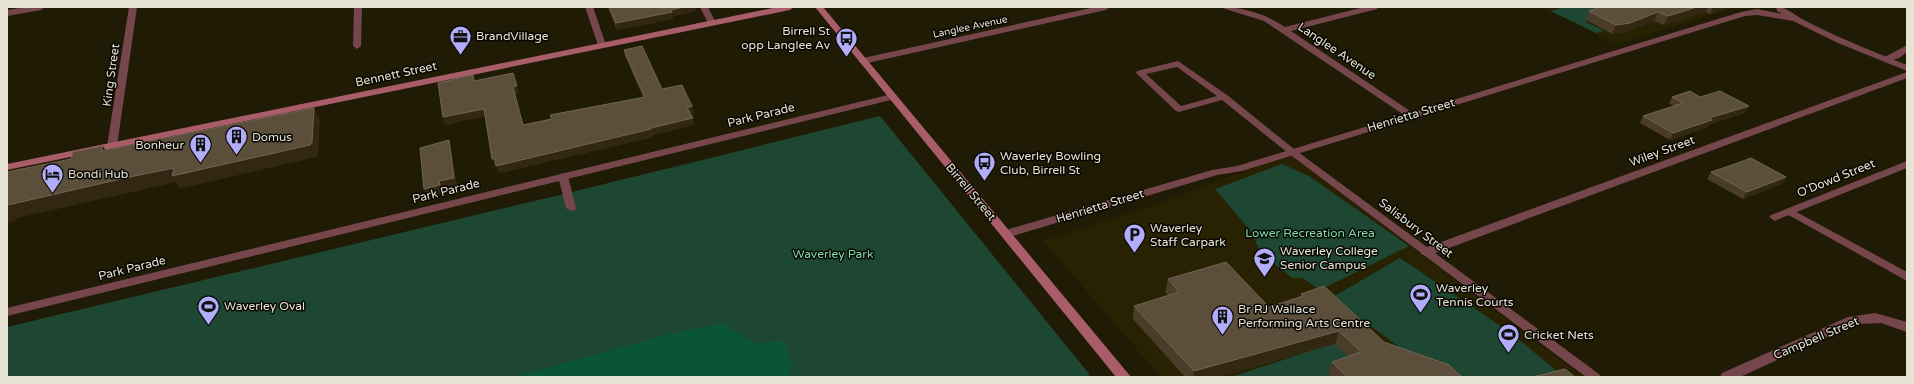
<svg xmlns="http://www.w3.org/2000/svg" width="1914" height="384" font-family="'Varela Round',sans-serif">
	<rect width="100%" height="100%" fill="#201b04"/>
	<!-- built -->
	<g fill="#282102">
		<path d="M1541,7H1736L1617,44Z"/>
		<path d="M1289,154L1583,377H1161L1043,241L1157,204Z"/>
	</g>
	<!-- green -->
	<g fill="#1e4733">
		<path d="M1565,7H1592L1607,14L1595,16L1585,21L1604,31L1596,33L1551,11Z"/>
		<path d="M880,116L1090,375L1086,377H7V327L568,193Z"/>
		<path d="M1282,164L1309,176L1409,246L1320,290L1303,278H1292L1260,252L1252,233L1215,189Z"/>
		<path d="M1400,258L1511,333L1564,377H1442L1331,298Z"/>
		<path d="M1296,301L1357,365L1328,376L1330,377H1231L1310,351Z"/>
	</g>
	<!-- forest -->
	<path fill="#095536" d="M722,323L753,343L785,341L792,365L789,377H515L670,334Z"/>
	<g fill="none" stroke-linecap="round" stroke-linejoin="round">
		<!-- service -->
		<g fill="#76464d" fill-rule="evenodd">
			<path d="M700,7H708L716,23L715,25H709Z"/>
			<path d="M1178,61L1227,95L1294,149L1599,374L1601,377H1586L1288,153L1222,100L1179,112L1176,111L1136,73L1137,71ZM1177,67L1217,96L1181,106L1146,74Z"/>
			<path d="M563,173L568,176L576,208L575,210L571,211L566,208L558,176Z"/>
			<path d="M1789,208L1907,272V281L1785,213L1784,211Z"/>
		</g>
		<!-- minor -->
		<g fill="#76464d" fill-rule="evenodd">
			<path d="M27,7H45L41,10L7,16V10Z"/>
			<path d="M129,7H137L117,146L112,149L107,146Z"/>
			<path d="M354,7H362L361,46L357,49L353,46Z"/>
			<path d="M585,7H593L606,45L605,47L602,48L598,45Z"/>
			<path d="M1095,7H1110L1106,10L863,64L858,61L863,58Z"/>
			<path d="M1219,7C1244,7 1265,14 1285,27L1364,7H1378L1377,9L1291,31L1416,115L1411,118L1407,117L1264,21Z"/>
			<path d="M1907,45V52L1899,58L1886,62L1881,59Z"/>
			<path d="M1907,72V78L1430,255H1422L1420,252L1422,249Z"/>
			<path d="M892,94L897,97L895,99L7,316V308Z"/>
			<path d="M1907,161V168L1779,219L1775,221L1769,217L1771,215Z"/>
			<path d="M1875,313L1907,322V332L1881,323L1856,324L1740,377H1720L1722,373L1848,317Z"/>
		</g>
		<!-- tertiary -->
		<path fill="#76464d" fill-rule="evenodd" d="M1776,7C1786,7 1793,14 1802,19C1836,37 1872,51 1907,65V71L1838,43L1793,21L1757,15L1745,16L1242,171L1217,175L1006,238L1000,234L1002,231L1212,170L1237,166L1741,12L1757,9L1782,14L1777,11Z"/>
		<!-- secondary -->
		<g fill="#a95d69" fill-rule="evenodd">
			<path d="M778,7H794L790,10L7,170V164Z"/>
			<path d="M815,7H823L1131,377H1116Z"/>
		</g>
	</g>
	<!-- wall -->
	<g fill="#4a3c28">
		<path d="M608,7H695L696,11L673,16V19L617,30Z"/>
		<path d="M1600,7H1732L1710,14L1706,12L1664,25L1654,21L1626,32L1612,34L1586,20L1589,11Z"/>
		<path d="M624,50L662,89L694,113L691,114L694,125L652,135L653,137L499,173L497,166L495,167L485,116L445,125L475,81L519,93L515,94L523,125L643,97L625,56Z"/>
		<path d="M1672,97H1700L1749,106L1745,113L1710,124L1708,127L1670,140L1640,123L1643,116L1674,106L1669,103Z"/>
		<path d="M1711,172L1786,177L1782,184L1743,199L1707,179Z"/>
		<path d="M1168,279L1269,307L1300,297L1301,294L1384,342L1462,377H1330L1328,375L1332,362L1348,356L1335,344L1218,377H1185L1133,319L1134,306L1168,296L1165,292Z"/>
	</g>
	<!-- shaded-wall -->
	<g fill="#322712">
		<path d="M683,7H695L696,11L673,16V19L617,30L616,23L671,10Z"/>
		<path d="M1697,7H1708L1706,12L1664,25L1668,16Z"/>
		<path d="M1713,7H1732L1710,14Z"/>
		<path d="M1658,12L1654,21L1626,32L1612,34L1616,25Z"/>
		<path d="M513,73L519,93L515,94L513,87Z"/>
		<path d="M692,106L694,113L689,115L687,108Z"/>
		<path d="M1749,106L1745,113L1710,124L1708,127L1670,140L1673,133L1709,118Z"/>
		<path d="M314,108L320,120L318,155L316,157L179,189L176,182L133,192L17,218L16,221L7,223V206L8,205Z"/>
		<path d="M484,109L486,116L445,125L443,117Z"/>
		<path d="M693,118L694,125L652,135L653,137L499,173L497,166L495,167L492,159L651,128Z"/>
		<path d="M449,140L451,147L457,185L442,188V192L427,196L424,189L439,181Z"/>
		<path d="M103,146L111,159L101,151Z"/>
		<path d="M1786,177L1782,184L1743,199L1747,192Z"/>
		<path d="M1339,331L1335,344L1218,377H1193L1194,371Z"/>
	</g>
	<!-- building -->
	<g fill="#5b4e3b" stroke="#706553">
		<path d="M609,7H683L671,10L672,12L616,23Z"/>
		<path d="M1600,7H1697L1668,16L1658,12L1630,23L1616,25L1589,11Z"/>
		<path d="M642,46L662,89L682,85L692,106L687,108L693,118L651,128V129L496,166L495,159H492L484,109L443,117L438,83L473,75L474,81L513,73L517,86L513,87L523,125L552,119L550,115L645,97L624,50Z"/>
		<path d="M1690,91L1700,97L1720,91L1749,106L1709,118L1712,120L1673,133L1643,116L1683,103L1672,97Z"/>
		<path d="M314,108L312,142L310,145L172,176L174,168L125,178L8,205L7,206V172L71,159L73,152L103,146L101,151Z"/>
		<path d="M449,140L454,178L439,181L440,185L424,189L420,148Z"/>
		<path d="M1751,158L1786,177L1747,192L1711,172L1732,165Z"/>
		<path d="M1226,262L1269,307L1303,296L1301,294L1324,286L1384,342L1449,365L1462,377H1347L1332,362L1361,352L1339,331L1194,371L1134,306L1179,292L1168,279Z"/>
		<path d="M1565,369L1575,377H1533Z"/>
	</g>
	<!-- icons -->
	<defs>
		<symbol id="office-pin" viewBox="-11 -11 22 30"><path d="M0 17L-7.5 6A9.5 9.5 0 1 1 7.5 6Z" fill="#b1adfa" stroke="#080601"/><path d="M-6-3h4V-5.5h4V-3h4V5H-6ZM-1-4.5V-3h2v-1.5ZM-6 0V1H6V0Z" fill="#111"/></symbol>
		<symbol id="bus-pin" viewBox="-11 -11 22 30"><path d="M0 17L-7.5 6A9.5 9.5 0 1 1 7.5 6Z" fill="#b1adfa" stroke="#080601"/><path d="M-5-6H5V4H4V6H2V4H-2V6H-4V4H-5ZM-3.5-4V0h7V-4ZM-3.5 1.2v1.5H-2V1.2ZM2 1.2v1.5H3.5V1.2Z" fill="#111"/></symbol>
		<symbol id="building-pin" viewBox="-11 -11 22 30"><path d="M0 17L-7.5 6A9.5 9.5 0 1 1 7.5 6Z" fill="#b1adfa" stroke="#080601"/><path d="M-4-6H4V6H1V3H-1V6H-4ZM-2.5-4.3h1.7v1.8h-1.7ZM.8-4.3h1.7v1.8H.8ZM-2.5-1h1.7V.8h-1.7ZM.8-1h1.7V.8H.8Z" fill="#111"/></symbol>
		<symbol id="hotel-pin" viewBox="-11 -11 22 30"><path d="M0 17L-7.5 6A9.5 9.5 0 1 1 7.5 6Z" fill="#b1adfa" stroke="#080601"/><path d="M-6-4.5h1.5V1H6V5H4.5V3h-9V5H-6ZM-4 0a1.8 1.8 0 1 1 3.6 0ZM.5 0V-2.5h3Q6-2.5 6 0Z" fill="#111"/></symbol>
		<symbol id="parking-pin" viewBox="-11 -11 22 30"><path d="M0 17L-7.5 6A9.5 9.5 0 1 1 7.5 6Z" fill="#b1adfa" stroke="#080601"/><path d="M-3.5-5.5H1a3.5 3.5 0 0 1 0 7H-1V5.5H-3.5ZM-1-3.4V-.6H.8a1.4 1.4 0 0 0 0-2.8Z" fill="#111"/></symbol>
		<symbol id="school-pin" viewBox="-11 -11 22 30"><path d="M0 17L-7.5 6A9.5 9.5 0 1 1 7.5 6Z" fill="#b1adfa" stroke="#080601"/><path d="M0-5L7-2L0 1L-7-2ZM-4 1L0 2.5L4 1V4Q0 6-4 4Z" fill="#111"/></symbol>
		<symbol id="stadium-pin" viewBox="-11 -11 22 30"><path d="M0 17L-7.5 6A9.5 9.5 0 1 1 7.5 6Z" fill="#b1adfa" stroke="#080601"/><path d="M0-5a6.5 5 0 1 0 0 10a6.5 5 0 1 0 0-10ZM-3.5-1.8h7v3.6h-7Z" fill="#111"/></symbol>
	</defs>
	<g fill-rule="evenodd">
		<use href="#office-pin" x="448" y="24" width="25" height="34"/>
		<use href="#bus-pin" x="834" y="26" width="25" height="34"/>
		<use href="#building-pin" x="224" y="124" width="25" height="34"/>
		<use href="#building-pin" x="188" y="132" width="25" height="34"/>
		<use href="#bus-pin" x="972" y="150" width="25" height="34"/>
		<use href="#hotel-pin" x="40" y="162" width="25" height="34"/>
		<use href="#parking-pin" x="1122" y="222" width="25" height="34"/>
		<use href="#school-pin" x="1252" y="246" width="25" height="34"/>
		<use href="#stadium-pin" x="1408" y="282" width="25" height="34"/>
		<use href="#stadium-pin" x="196" y="294" width="25" height="34"/>
		<use href="#building-pin" x="1210" y="304" width="25" height="34"/>
		<use href="#stadium-pin" x="1496" y="322" width="25" height="34"/>
	</g>
	<g text-anchor="middle" stroke-width="3" stroke-linejoin="round" paint-order="stroke">
		<!-- far-street labels -->
		<g font-size="10" fill="#e6e3d5" stroke="#080601">
			<text transform="translate(970 26) rotate(-12)" y="4">Langlee Avenue</text>
		</g>
		<!-- poi labels -->
		<g font-size="12" fill="#e6e3d5" stroke="#080601" text-anchor="start">
			<text x="830" y="35" text-anchor="end">Birrell St<tspan x="830" dy="14">opp Langlee Av</tspan></text>
			<text x="476" y="40">BrandVillage</text>
			<text x="252" y="141">Domus</text>
			<text x="184" y="149" text-anchor="end">Bonheur</text>
			<text x="1000" y="160">Waverley Bowling<tspan x="1000" dy="14">Club, Birrell St</tspan></text>
			<text x="68" y="178">Bondi Hub</text>
			<text x="1150" y="232">Waverley<tspan x="1150" dy="14">Staff Carpark</tspan></text>
			<text x="1280" y="255">Waverley College<tspan x="1280" dy="14">Senior Campus</tspan></text>
			<text x="1436" y="292">Waverley<tspan x="1436" dy="14">Tennis Courts</tspan></text>
			<text x="224" y="310">Waverley Oval</text>
			<text x="1238" y="313">Br RJ Wallace<tspan x="1238" dy="14">Performing Arts Centre</tspan></text>
			<text x="1524" y="339">Cricket Nets</text>
		</g>
		<!-- street labels -->
		<g font-size="12" fill="#e6e3d5" stroke="#080601">
			<text transform="translate(1337 51) rotate(34)" y="4">Langlee Avenue</text>
			<text transform="translate(396 74) rotate(-12)" y="4">Bennett Street</text>
			<text transform="translate(111 75) rotate(-82)" y="4">King Street</text>
			<text transform="translate(761 115) rotate(-14)" y="4">Park Parade</text>
			<text transform="translate(1411 115) rotate(-17)" y="4">Henrietta Street</text>
			<text transform="translate(1662 151) rotate(-20)" y="4">Wiley Street</text>
			<text transform="translate(1836 178) rotate(-22)" y="4">O'Dowd Street</text>
			<text transform="translate(446 191) rotate(-14)" y="4">Park Parade</text>
			<text transform="translate(971 192) rotate(50)" y="4">Birrell Street</text>
			<text transform="translate(1100 206) rotate(-17)" y="4">Henrietta Street</text>
			<text transform="translate(1416 228) rotate(37)" y="4">Salisbury Street</text>
			<text transform="translate(132 268) rotate(-14)" y="4">Park Parade</text>
			<text transform="translate(1816 338) rotate(-23)" y="4">Campbell Street</text>
		</g>
		<!-- park labels -->
		<g font-size="12" fill="#7bdba9" stroke="#080601">
			<text x="1310" y="237">Lower Recreation Area</text>
			<text x="833" y="258">Waverley Park</text>
		</g>
	</g>
	<!-- border -->
	<rect width="1914" height="384" fill="none" stroke="#e6e3d5" stroke-width="16"/>
</svg>
